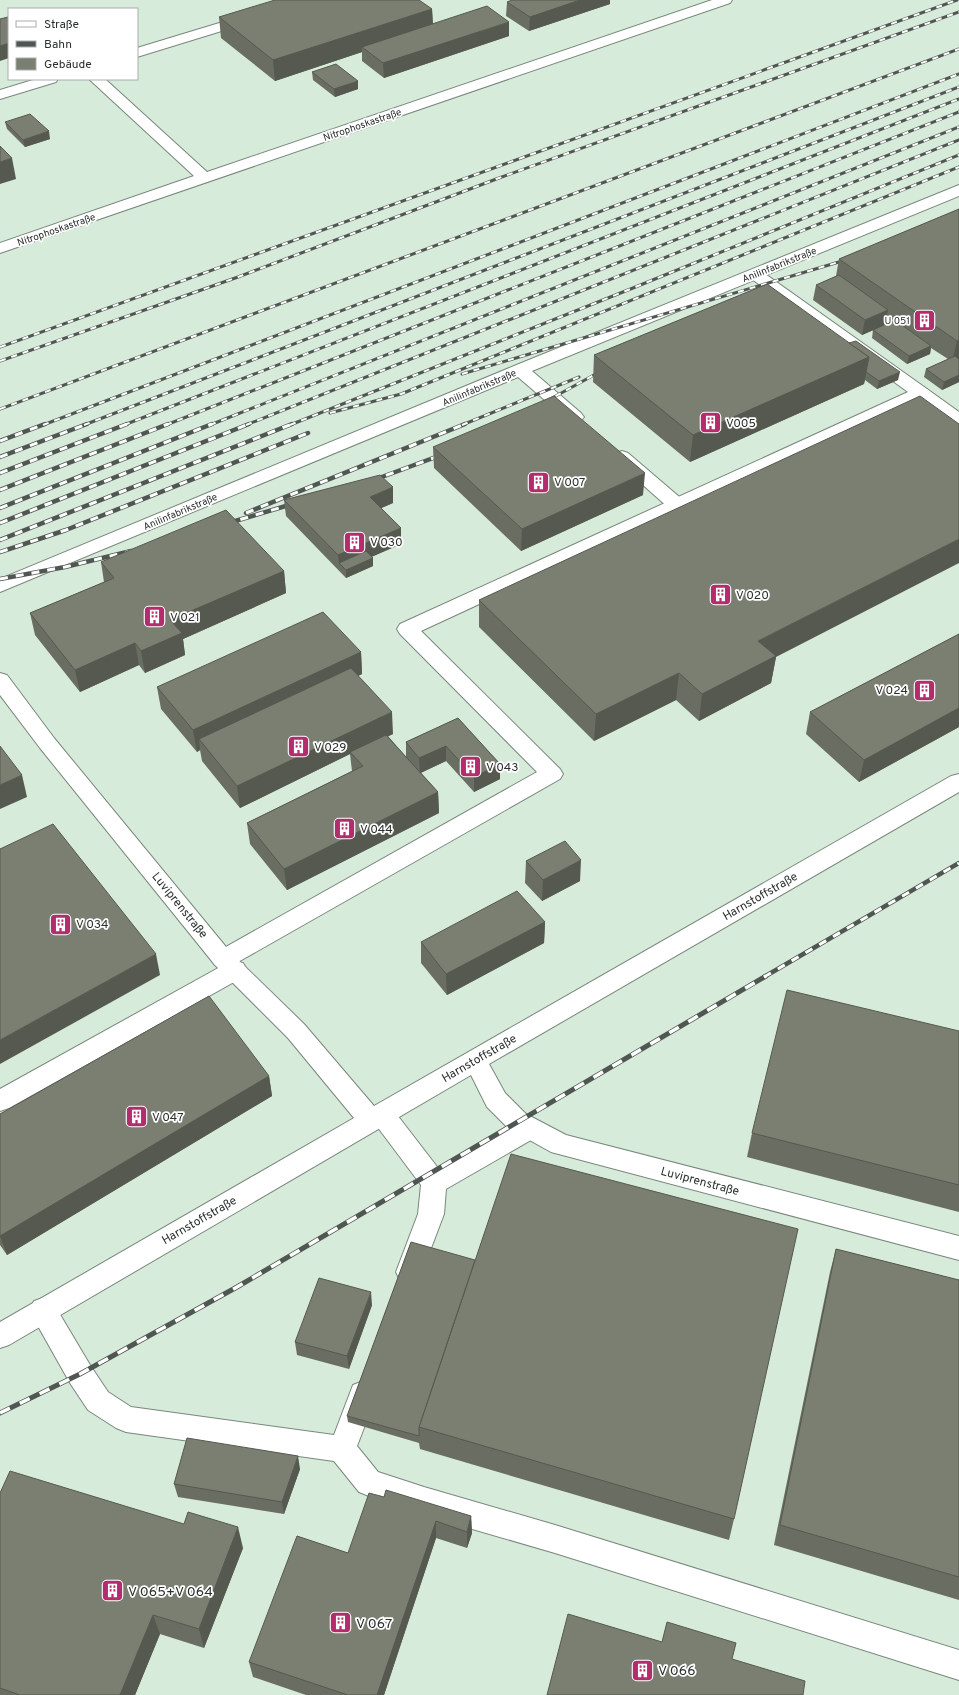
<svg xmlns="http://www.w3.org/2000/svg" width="959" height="1695" font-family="Overpass,sans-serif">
	<rect width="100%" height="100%" fill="#e6f5e9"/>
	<!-- built -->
	<path fill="#d6ebda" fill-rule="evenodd" d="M0,0H959V1695H0ZM9,9H137V79H9Z"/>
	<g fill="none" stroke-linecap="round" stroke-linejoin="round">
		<defs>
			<g id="lane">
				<path d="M755,269L761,271L927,389L930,393L927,397L421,631L560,769L563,774L560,779L238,962L243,963L247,970L243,977L9,1108L0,1111V1089L220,967L215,965L211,959L215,953L537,772L400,634L397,629L400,624L908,392L749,277L747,274L749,271Z"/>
				<path d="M382,1104L391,1107L438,1168L520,1122L529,1118L538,1122L541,1129L538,1136L446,1189L444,1214L422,1272L418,1280L409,1284L400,1280L396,1272L418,1214L421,1185L373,1121L370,1114L373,1107Z"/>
				<path d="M43,1298L52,1301L90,1365L108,1392L131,1407L334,1435L353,1385L363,1381L373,1385L377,1394L357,1446L378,1472L424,1487L555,1525L959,1650V1680L555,1553L424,1515L369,1496L359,1492L334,1461L126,1432L116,1428L88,1410L70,1383L34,1319L30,1310L34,1301Z"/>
			</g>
			<g id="street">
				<path d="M712,0H732L730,3L0,253V243L194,176L89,79H105L207,172Z"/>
				<path d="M249,14L254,15L256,18L254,21L137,57V48Z"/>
				<path d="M36,79H58L56,82L0,99V90Z"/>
				<path d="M959,185V196L532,371L581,413L584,417L581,421L575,422L569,421L518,377L0,592V579L514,366Z"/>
				<path d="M921,388L927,389L959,412V425L953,424L915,397L912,393L915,389Z"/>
				<path d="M622,451L628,453L684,501L686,505L684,509L677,511L670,509L616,461L613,457L616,453Z"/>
				<path d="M0,673L7,675L54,738L231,953L304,1024L374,1106L951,776L959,774V792L489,1064L505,1093L526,1114L566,1135L959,1236V1260L551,1152L508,1128L487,1107L471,1075L9,1345L0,1348V1322L354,1118L288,1038L215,965L40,748L0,695Z"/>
			</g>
		</defs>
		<!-- lane casing -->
		<use href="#lane" stroke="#79877c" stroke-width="2"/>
		<!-- street casing -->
		<use href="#street" stroke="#79877c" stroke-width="2"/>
		<!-- lane -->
		<use href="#lane" fill="#fff" fill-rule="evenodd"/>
		<!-- street -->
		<use href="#street" fill="#fff" fill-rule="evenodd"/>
		<defs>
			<g id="rail-far2">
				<path d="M0,347L957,0"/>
				<path d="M0,361L238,277L499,178L959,12"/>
				<path d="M462,374L849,259"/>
				<path d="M545,402L603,370"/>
				<path d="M0,409L959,49"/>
				<path d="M330,413L401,394L959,167"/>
				<path d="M43,425L959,74"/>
				<path d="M84,425L959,87"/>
				<path d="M124,425L959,99"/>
				<path d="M166,425L959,112"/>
				<path d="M210,425L959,127"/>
				<path d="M246,425L959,140"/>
				<path d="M290,425L633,288L959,155"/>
				<path d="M462,425L579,377"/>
			</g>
			<g id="rail-far1">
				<path d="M0,441L45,424"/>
				<path d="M0,457L87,424"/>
				<path d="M0,473L127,424"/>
				<path d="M371,481L444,454"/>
				<path d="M0,490L168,424"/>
				<path d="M0,508L212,424"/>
				<path d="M246,513L465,424"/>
				<path d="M0,523L249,424"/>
				<path d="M225,524L296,503"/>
				<path d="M0,540L292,424"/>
				<path d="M0,552L66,530L308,433"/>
				<path d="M0,579L65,567L131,551"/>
				<path d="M764,977L959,863"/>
			</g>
			<path id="rail" d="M0,1413L80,1374L237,1287L766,976"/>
		</defs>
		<!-- rail-far2 casing -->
		<use href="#rail-far2" stroke="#505752" stroke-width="3"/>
		<!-- rail-far1 casing -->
		<use href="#rail-far1" stroke="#505752" stroke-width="4.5"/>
		<!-- rail casing -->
		<use href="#rail" stroke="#505752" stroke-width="5"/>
		<!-- rail-far2 -->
		<use href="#rail-far2" stroke="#fff" stroke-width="2" stroke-dasharray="6" stroke-linecap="butt"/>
		<!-- rail-far1 -->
		<use href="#rail-far1" stroke="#fff" stroke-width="3" stroke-dasharray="8" stroke-linecap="butt"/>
		<!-- rail -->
		<use href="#rail" stroke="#fff" stroke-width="3.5" stroke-dasharray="11" stroke-linecap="butt"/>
	</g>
	<!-- wall -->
	<g fill="#6a6d61">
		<path d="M507,2L610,4L529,31L506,16Z"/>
		<path d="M432,9L433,24L509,36L384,78L362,61V52L275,81L221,38L219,17Z"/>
		<path d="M312,72L358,89L335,97L313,80Z"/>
		<path d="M5,122L50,139L25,147L7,129Z"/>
		<path d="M959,209V382L942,390L924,377L926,369L948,359L931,348L930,354L907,364L872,338L873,330L893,321L887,317L885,325L862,335L813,300L816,285L836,276L839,259Z"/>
		<path d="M767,284L898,380L877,389L865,380L864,384L690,462L593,382L594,355Z"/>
		<path d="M433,447L643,495L521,551L434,468Z"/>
		<path d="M284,500L393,503L381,508L401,544L371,557L373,558V566L346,578L286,516Z"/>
		<path d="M101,562L284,571L286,593L183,639L185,655L145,673L139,665L80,692L35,635L30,613L104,582Z"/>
		<path d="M479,600L776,657L771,683L699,721L676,700L594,741L479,627Z"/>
		<path d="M959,634V727L859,782L806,734L810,712Z"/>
		<path d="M361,652L362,674L358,676L393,734L388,736L406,757V742L458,718L500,764V779L474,792L446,761L421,773L438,792L439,813L287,890L250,844L247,823L352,771L350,754L240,808L202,761L200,750L197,752L161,709L157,687Z"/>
		<path d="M526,861L580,881L542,901L525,883Z"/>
		<path d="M545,922L544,943L447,995L421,963V942Z"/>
		<path d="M959,1031V1212L747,1157L752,1133Z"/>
		<path d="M269,1076L272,1096L7,1255L0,1245V1114Z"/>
		<path d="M411,1242L734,1519L729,1540L420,1449L419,1443L348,1422L347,1416Z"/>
		<path d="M836,1249L959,1280V1600L774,1545L830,1272Z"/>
		<path d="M372,1305L349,1369L297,1355L295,1342Z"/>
		<path d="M300,1469L284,1514L178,1497L174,1484Z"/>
		<path d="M0,1493L243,1548L204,1648L160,1634L135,1695H0Z"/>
		<path d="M384,1497L471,1516L472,1533L467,1548L436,1538L384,1695H306L253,1677L249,1662L348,1553Z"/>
	</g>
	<!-- shaded-wall -->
	<g fill="#56594f">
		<path d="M580,0H610V4L529,31L530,17Z"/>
		<path d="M432,9L433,29L362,47V52L275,81L273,60Z"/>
		<path d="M509,22V36L384,78L383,63Z"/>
		<path d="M9,43V58L0,61V46Z"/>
		<path d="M358,81V89L335,97L334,89Z"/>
		<path d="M49,131L50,139L25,147L23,140Z"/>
		<path d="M12,158L16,179L0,184V162Z"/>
		<path d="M888,310L885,325L862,335L865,320Z"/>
		<path d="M959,340V359L952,362L957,341Z"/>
		<path d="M931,346L930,354L907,364L909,356Z"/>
		<path d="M869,357L864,384L690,462L693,435Z"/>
		<path d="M900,372L898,380L877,389L879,381Z"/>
		<path d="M959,375V382L942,390L944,382Z"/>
		<path d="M645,473L643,495L521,551L522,529Z"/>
		<path d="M393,487V503L370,513V497Z"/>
		<path d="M401,528V544L344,569L339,563L338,555Z"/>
		<path d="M959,539V563L776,657L771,683L699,721L702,694L758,641Z"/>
		<path d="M373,558V566L346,578V570Z"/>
		<path d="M284,571L286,593L183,639L185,655L145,673L141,651L170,620Z"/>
		<path d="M135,643L139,665L80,692L75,670Z"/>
		<path d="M361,652L362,674L206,748L199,739L200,750L197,752L193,730Z"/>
		<path d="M679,673L676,700L594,741L596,714Z"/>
		<path d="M959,708V727L859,782L864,760Z"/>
		<path d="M392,712L393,734L352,754L350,752V754L240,808L237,786Z"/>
		<path d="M446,746V761L420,773L419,758Z"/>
		<path d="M500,764V779L474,792V777Z"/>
		<path d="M22,775L27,797L0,809V785Z"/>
		<path d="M438,792L439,813L287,890L284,869Z"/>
		<path d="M581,860L580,881L542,901L543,880Z"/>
		<path d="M545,922L544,943L447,995L446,974Z"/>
		<path d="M156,954L160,975L0,1064V1040Z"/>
		<path d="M269,1076L272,1096L7,1255L0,1236Z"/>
		<path d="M371,1292L372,1305L349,1369L347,1356Z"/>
		<path d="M298,1456L300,1469L284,1514L282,1502Z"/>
		<path d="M471,1516L472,1533L467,1548V1532Z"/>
		<path d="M436,1521V1538L384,1695H377Z"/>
		<path d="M238,1527L243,1548L204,1648L199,1629Z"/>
		<path d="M153,1615L160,1634L135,1695H120Z"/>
	</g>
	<!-- building -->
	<g fill="#7b7f71" stroke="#56594f">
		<path d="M275,0H419L432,9L273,60L219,17Z"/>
		<path d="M512,0H580L530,17L507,2Z"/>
		<path d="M487,6L509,22L383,63L362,47Z"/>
		<path d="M8,17L9,18V43L0,46V19Z"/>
		<path d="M336,64L358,81L334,89L312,72Z"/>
		<path d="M30,114L49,131L23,140L5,122Z"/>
		<path d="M0,146L12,158L0,162Z"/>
		<path d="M959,209V340L957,341L839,259Z"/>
		<path d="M839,275L888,310L865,320L816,285Z"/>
		<path d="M767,284L869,357L693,435L594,355Z"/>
		<path d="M895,320L931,346L909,356L873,330Z"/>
		<path d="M856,341L900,372L879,381L866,372L869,357L849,343Z"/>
		<path d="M955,356L959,359V375L944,382L926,369Z"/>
		<path d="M554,396L645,473L522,529L433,447Z"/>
		<path d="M920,396L959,424V539L758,641L776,656L702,694L679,673L596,714L479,600Z"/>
		<path d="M380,475L393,487L370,497L401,528L338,555L284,500Z"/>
		<path d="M226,510L284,571L170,620L182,633L141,651L135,643L75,670L30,613L114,578L101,562Z"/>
		<path d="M366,551L373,558L346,570L339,563Z"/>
		<path d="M323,612L361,652L193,730L157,687Z"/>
		<path d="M959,634V708L864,760L810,712Z"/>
		<path d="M351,668L392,712L237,786L199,739Z"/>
		<path d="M458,718L500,764L474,777L446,746L419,758L406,742Z"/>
		<path d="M386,735L438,792L284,869L247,823L363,766L350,752Z"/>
		<path d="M0,746L22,775L0,785Z"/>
		<path d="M53,824L156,954L0,1040V849Z"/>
		<path d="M565,841L581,860L543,880L526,861Z"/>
		<path d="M517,891L545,922L446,974L421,942Z"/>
		<path d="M787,990L959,1031V1185L752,1133Z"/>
		<path d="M209,996L269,1076L0,1236V1114Z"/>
		<path d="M511,1154L798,1229L734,1519L419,1427Z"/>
		<path d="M411,1242L475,1260L419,1427V1436L347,1416Z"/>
		<path d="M836,1249L959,1280V1577L780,1525Z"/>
		<path d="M319,1278L371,1292L347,1356L295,1342Z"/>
		<path d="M187,1438L298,1456L282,1502L174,1484Z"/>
		<path d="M10,1471L184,1524L188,1512L238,1527L199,1629L153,1615L120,1695H20L0,1688V1493Z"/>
		<path d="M386,1490L471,1516L467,1532L436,1521L377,1695H348L249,1662L297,1536L348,1553L369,1493L384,1497Z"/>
		<path d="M568,1614L662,1642L667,1622L736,1643L732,1659L805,1681L803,1695H547Z"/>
	</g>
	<!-- icons -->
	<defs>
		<symbol id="building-square" viewBox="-11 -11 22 22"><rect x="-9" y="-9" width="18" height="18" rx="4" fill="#b42c6c" stroke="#fff"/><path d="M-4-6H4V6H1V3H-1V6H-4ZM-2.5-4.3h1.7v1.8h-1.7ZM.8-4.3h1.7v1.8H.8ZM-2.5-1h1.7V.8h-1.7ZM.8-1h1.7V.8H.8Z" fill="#fff"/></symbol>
	</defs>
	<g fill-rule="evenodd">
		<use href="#building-square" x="912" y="308" width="25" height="25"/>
		<use href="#building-square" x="698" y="410" width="25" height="25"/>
		<use href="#building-square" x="526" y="470" width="25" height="25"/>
		<use href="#building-square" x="342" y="530" width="25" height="25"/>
		<use href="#building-square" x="708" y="582" width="25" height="25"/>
		<use href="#building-square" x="142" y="604" width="25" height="25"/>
		<use href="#building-square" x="912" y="678" width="25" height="25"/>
		<use href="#building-square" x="286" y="734" width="25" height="25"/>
		<use href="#building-square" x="458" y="754" width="25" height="25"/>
		<use href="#building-square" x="332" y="816" width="25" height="25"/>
		<use href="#building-square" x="48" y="912" width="25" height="25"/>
		<use href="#building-square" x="124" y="1104" width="25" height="25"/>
		<use href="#building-square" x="100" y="1578" width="25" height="25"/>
		<use href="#building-square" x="328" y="1610" width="25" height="25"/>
		<use href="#building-square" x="630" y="1658" width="25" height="25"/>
	</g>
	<g text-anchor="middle" stroke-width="3.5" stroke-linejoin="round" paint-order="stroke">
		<!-- far-street labels -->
		<g font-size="10" fill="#2a302c" stroke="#fff">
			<text transform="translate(362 124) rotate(-19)" y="4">Nitrophoskastraße</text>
			<text transform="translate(56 229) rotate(-19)" y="4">Nitrophoskastraße</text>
			<text transform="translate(779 264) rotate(-22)" y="4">Anilinfabrikstraße</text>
			<text transform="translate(479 387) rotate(-23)" y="4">Anilinfabrikstraße</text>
			<text transform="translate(180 511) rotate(-23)" y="4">Anilinfabrikstraße</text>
		</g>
		<!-- far-poi labels -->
		<g font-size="10" fill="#2a302c" stroke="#fff" text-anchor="end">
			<text x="910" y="324">U 051</text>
		</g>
		<!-- poi labels -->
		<g font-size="12" fill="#2a302c" stroke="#fff" text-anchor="start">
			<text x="726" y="427">V005</text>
			<text x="554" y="486">V 007</text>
			<text x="370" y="546">V 030</text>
			<text x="736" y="599">V 020</text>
			<text x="170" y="621">V 021</text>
			<text x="908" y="694" text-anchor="end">V 024</text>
			<text x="314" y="751">V 029</text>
			<text x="486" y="771">V 043</text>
			<text x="360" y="833">V 044</text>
			<text x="76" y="928">V 034</text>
			<text x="152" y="1121">V 047</text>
		</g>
		<!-- street labels -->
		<g font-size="12" fill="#2a302c" stroke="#fff">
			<text transform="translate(760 896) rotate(-30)" y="4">Harnstoffstraße</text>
			<text transform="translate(180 905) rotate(51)" y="4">Luviprenstraße</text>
			<text transform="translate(479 1058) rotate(-30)" y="4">Harnstoffstraße</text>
			<text transform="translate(700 1181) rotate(15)" y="4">Luviprenstraße</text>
			<text transform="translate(199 1220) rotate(-30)" y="4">Harnstoffstraße</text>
		</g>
		<!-- near-poi labels -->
		<g font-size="14" fill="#2a302c" stroke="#fff" text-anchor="start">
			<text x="128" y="1596">V 065+V 064</text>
			<text x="356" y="1628">V 067</text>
			<text x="658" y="1675">V 066</text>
		</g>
	</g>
	<!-- legend -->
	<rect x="8" y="8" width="130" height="72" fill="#ffffff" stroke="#aaacab"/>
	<rect x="16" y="21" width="20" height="6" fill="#ffffff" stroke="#aaacab"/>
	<text x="44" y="28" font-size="12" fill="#2a302c">Straße</text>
	<rect x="16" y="41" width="20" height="6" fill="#505752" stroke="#aaacab"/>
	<text x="44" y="48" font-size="12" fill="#2a302c">Bahn</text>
	<rect x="16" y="58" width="20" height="12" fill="#7b7f71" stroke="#aaacab"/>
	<text x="44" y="68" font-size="12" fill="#2a302c">Gebäude</text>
</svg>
